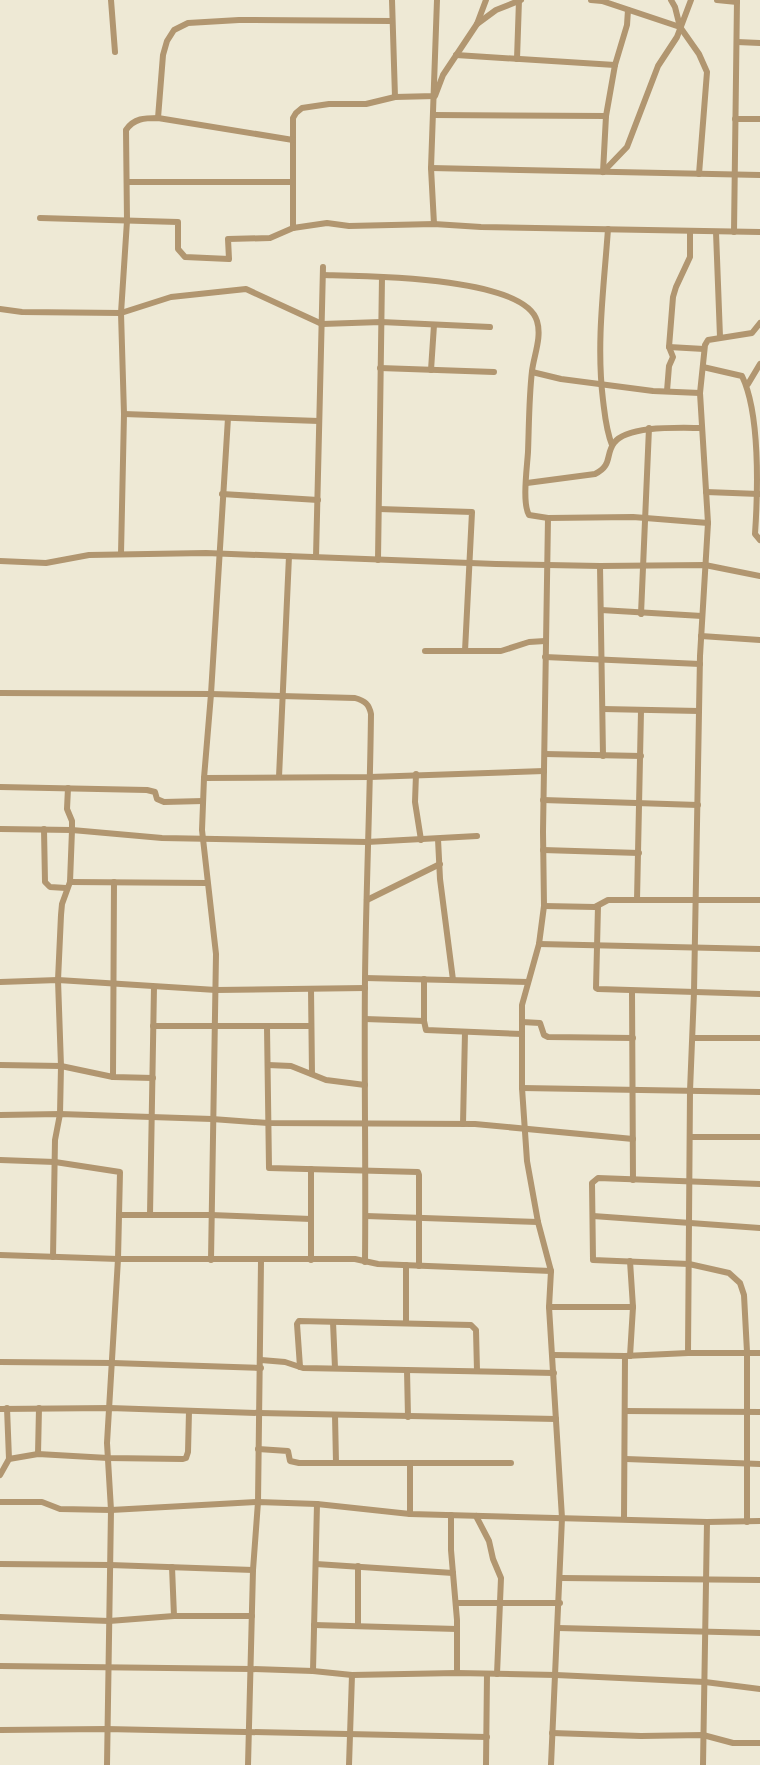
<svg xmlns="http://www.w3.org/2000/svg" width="760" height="1765" font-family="Karla,sans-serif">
	<rect width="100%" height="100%" fill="#eee9d5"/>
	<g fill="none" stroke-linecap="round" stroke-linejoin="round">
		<!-- minor -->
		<g stroke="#b19670" stroke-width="6">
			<path d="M111,0L115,52"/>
			<path d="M392,0L395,97"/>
			<path d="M591,0L602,1L680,27"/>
			<path d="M671,0L675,7L680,27L699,54L707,72L699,174"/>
			<path d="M717,0L737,2"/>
			<path d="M477,24L496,10L521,0"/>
			<path d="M737,42L760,43"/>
			<path d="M456,55L615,65"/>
			<path d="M517,59L519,0"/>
			<path d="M433,115L606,116L603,172"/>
			<path d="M606,116L615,65L627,25L628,10"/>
			<path d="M158,118L163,55L167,41L174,30L188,23L239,20L391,21"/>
			<path d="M735,119H760"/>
			<path d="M431,168L760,175"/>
			<path d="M603,172L627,147L658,66L677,37L691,0"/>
			<path d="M127,182H293"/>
			<path d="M40,218L178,222V249L185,257L229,259L228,239L270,238L293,228L327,223L349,226L434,224L481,227L760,232"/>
			<path d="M434,224L431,168L437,0"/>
			<path d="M293,228V118L296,113L302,108L329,104H366L395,97L435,96L443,75L477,24L486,0"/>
			<path d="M608,229C604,286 596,343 603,400C605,416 606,430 612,445"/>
			<path d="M716,232L720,337"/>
			<path d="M734,232L737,0"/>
			<path d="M323,275C363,276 524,276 537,321C542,337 534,355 532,371C529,397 529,425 528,452C527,468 522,503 529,515L548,518L633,517L708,523"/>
			<path d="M0,309L22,312L121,313L171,297L246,289L322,324L381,322L490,327"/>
			<path d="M669,347L704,349"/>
			<path d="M703,367L742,376C760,413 758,490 755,534L760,540"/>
			<path d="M380,368L494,372"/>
			<path d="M431,370L434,325"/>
			<path d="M532,372L561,379L653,391L700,393"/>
			<path d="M748,384L760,364"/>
			<path d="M667,391L669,366L673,357L669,347L673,297L676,287L690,257V232"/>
			<path d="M124,414L319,421"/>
			<path d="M527,483L595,474C613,465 605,455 614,443C627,425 681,428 702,428"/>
			<path d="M706,492L759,494"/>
			<path d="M222,494L318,500"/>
			<path d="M379,509L472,512L465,651"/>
			<path d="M548,518L543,832L544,906L539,944L522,1005V1088L527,1161L538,1222L551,1271L549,1307L562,1518L551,1765"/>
			<path d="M121,554L124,414L121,313L127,221L126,130C134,118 145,118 158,118L293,140"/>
			<path d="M316,557L323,267"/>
			<path d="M378,560L382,277"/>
			<path d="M0,561L46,563L89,555L206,553L496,564L600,566L705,565L760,576"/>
			<path d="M600,566L603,756"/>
			<path d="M601,610L702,616"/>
			<path d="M641,614L649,428"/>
			<path d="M701,636L760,640"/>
			<path d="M425,651H501L529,642L545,641"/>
			<path d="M545,657L700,664"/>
			<path d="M0,693L211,694L355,698C365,701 369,704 371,714C370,802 366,891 365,979C364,1073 366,1167 365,1262"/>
			<path d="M603,709L699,711"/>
			<path d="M545,754L641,756"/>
			<path d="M416,774L415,802L421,840"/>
			<path d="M279,777L289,556"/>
			<path d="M204,778L370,777L544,771"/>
			<path d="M0,787L147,790L155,792L157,799L164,802L203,801"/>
			<path d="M543,800L698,805"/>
			<path d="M0,829L72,830L162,838L367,842L477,836"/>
			<path d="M44,829L45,882L50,887L66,888"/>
			<path d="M438,839L440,879L453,980"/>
			<path d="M543,850L639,853"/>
			<path d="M70,882L207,883"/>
			<path d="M367,900L440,864"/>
			<path d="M637,900L641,711"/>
			<path d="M544,906L595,907L608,900H760"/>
			<path d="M598,906L596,988L598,989L760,994"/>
			<path d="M539,944L760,949"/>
			<path d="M365,978L528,982"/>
			<path d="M424,979V1021L426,1030L522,1034"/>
			<path d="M0,982L58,980L216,990L365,988"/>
			<path d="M311,989L312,1074"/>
			<path d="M632,991L633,1180"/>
			<path d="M365,1019L424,1021"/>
			<path d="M522,1022L540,1023L544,1035L548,1037L633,1038"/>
			<path d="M153,1026H311"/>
			<path d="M267,1027L269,1168L418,1172L419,1175V1266"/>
			<path d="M693,1038H760"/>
			<path d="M0,1065L61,1066L113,1077L153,1078"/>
			<path d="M268,1065L291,1066L326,1080L365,1085"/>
			<path d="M113,1077L114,882"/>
			<path d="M522,1088L760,1092"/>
			<path d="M0,1115L60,1114L212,1119L268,1123L475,1124L633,1139"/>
			<path d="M463,1124L465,1032"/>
			<path d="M690,1137H760"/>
			<path d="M0,1160L55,1162L120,1172L118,1259L107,1443L111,1510L107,1765"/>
			<path d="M119,1215H211L311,1219"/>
			<path d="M150,1215L154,987"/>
			<path d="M366,1216L538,1222"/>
			<path d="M593,1216L760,1228"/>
			<path d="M0,1255L118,1259H355L378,1264L551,1271"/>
			<path d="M53,1257L55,1140L60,1114L61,1066L58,980L61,915L62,904L70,882L72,830V821L67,809L68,788"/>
			<path d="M211,1260L216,954L202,830L204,778L211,694L228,418"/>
			<path d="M311,1260V1169"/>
			<path d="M630,1261L633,1307L630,1356"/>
			<path d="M406,1265V1323"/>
			<path d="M549,1307H633"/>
			<path d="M333,1322L335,1368"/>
			<path d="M688,1353L690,1091L694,992L700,656L708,523L700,393L705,345L708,340L752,333L760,323"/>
			<path d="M553,1355L625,1356L688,1353H760"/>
			<path d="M261,1360L285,1362L303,1368L554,1373"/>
			<path d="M0,1362L113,1363L261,1368"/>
			<path d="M300,1367L297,1324L299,1321L471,1325L476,1330L477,1371"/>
			<path d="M407,1370L408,1417"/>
			<path d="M7,1408L9,1459"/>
			<path d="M0,1409L110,1408L259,1413L556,1419"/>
			<path d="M625,1411L760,1412"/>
			<path d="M335,1415L336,1463"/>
			<path d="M258,1449L288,1451L290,1461L299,1463H511"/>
			<path d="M38,1454L39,1408"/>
			<path d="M626,1459L760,1464"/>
			<path d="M410,1463V1514"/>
			<path d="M0,1475L9,1459L38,1454L108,1458L183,1459L186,1458L188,1452L189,1411"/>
			<path d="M0,1502H42L60,1509L111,1510L258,1502L317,1504L410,1514L707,1522L760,1521"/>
			<path d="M451,1515V1550L457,1620V1673"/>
			<path d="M476,1516L489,1541L493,1559L501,1578L497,1674"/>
			<path d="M624,1519L625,1356"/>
			<path d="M747,1522V1352L744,1295L740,1283L729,1273L689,1264L593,1260L592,1183L598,1178L760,1184"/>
			<path d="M0,1564L110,1565L253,1570"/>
			<path d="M316,1564L453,1573"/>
			<path d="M172,1567L174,1616"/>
			<path d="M561,1578L760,1580"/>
			<path d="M456,1603H560"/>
			<path d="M0,1617L109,1621L174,1616H252"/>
			<path d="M314,1625L457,1629"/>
			<path d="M358,1626V1566"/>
			<path d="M558,1628L760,1633"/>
			<path d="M0,1666L251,1669L313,1671L352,1675L457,1673L556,1675L705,1682L760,1689"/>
			<path d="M313,1671L317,1504"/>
			<path d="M0,1730L106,1729L487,1737"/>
			<path d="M552,1733L641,1736L703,1735L733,1743H760"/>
			<path d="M248,1765L253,1570L258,1502L261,1261"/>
			<path d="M349,1765L352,1675"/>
			<path d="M486,1765L487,1674"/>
			<path d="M703,1765L707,1522"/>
		</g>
	</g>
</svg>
